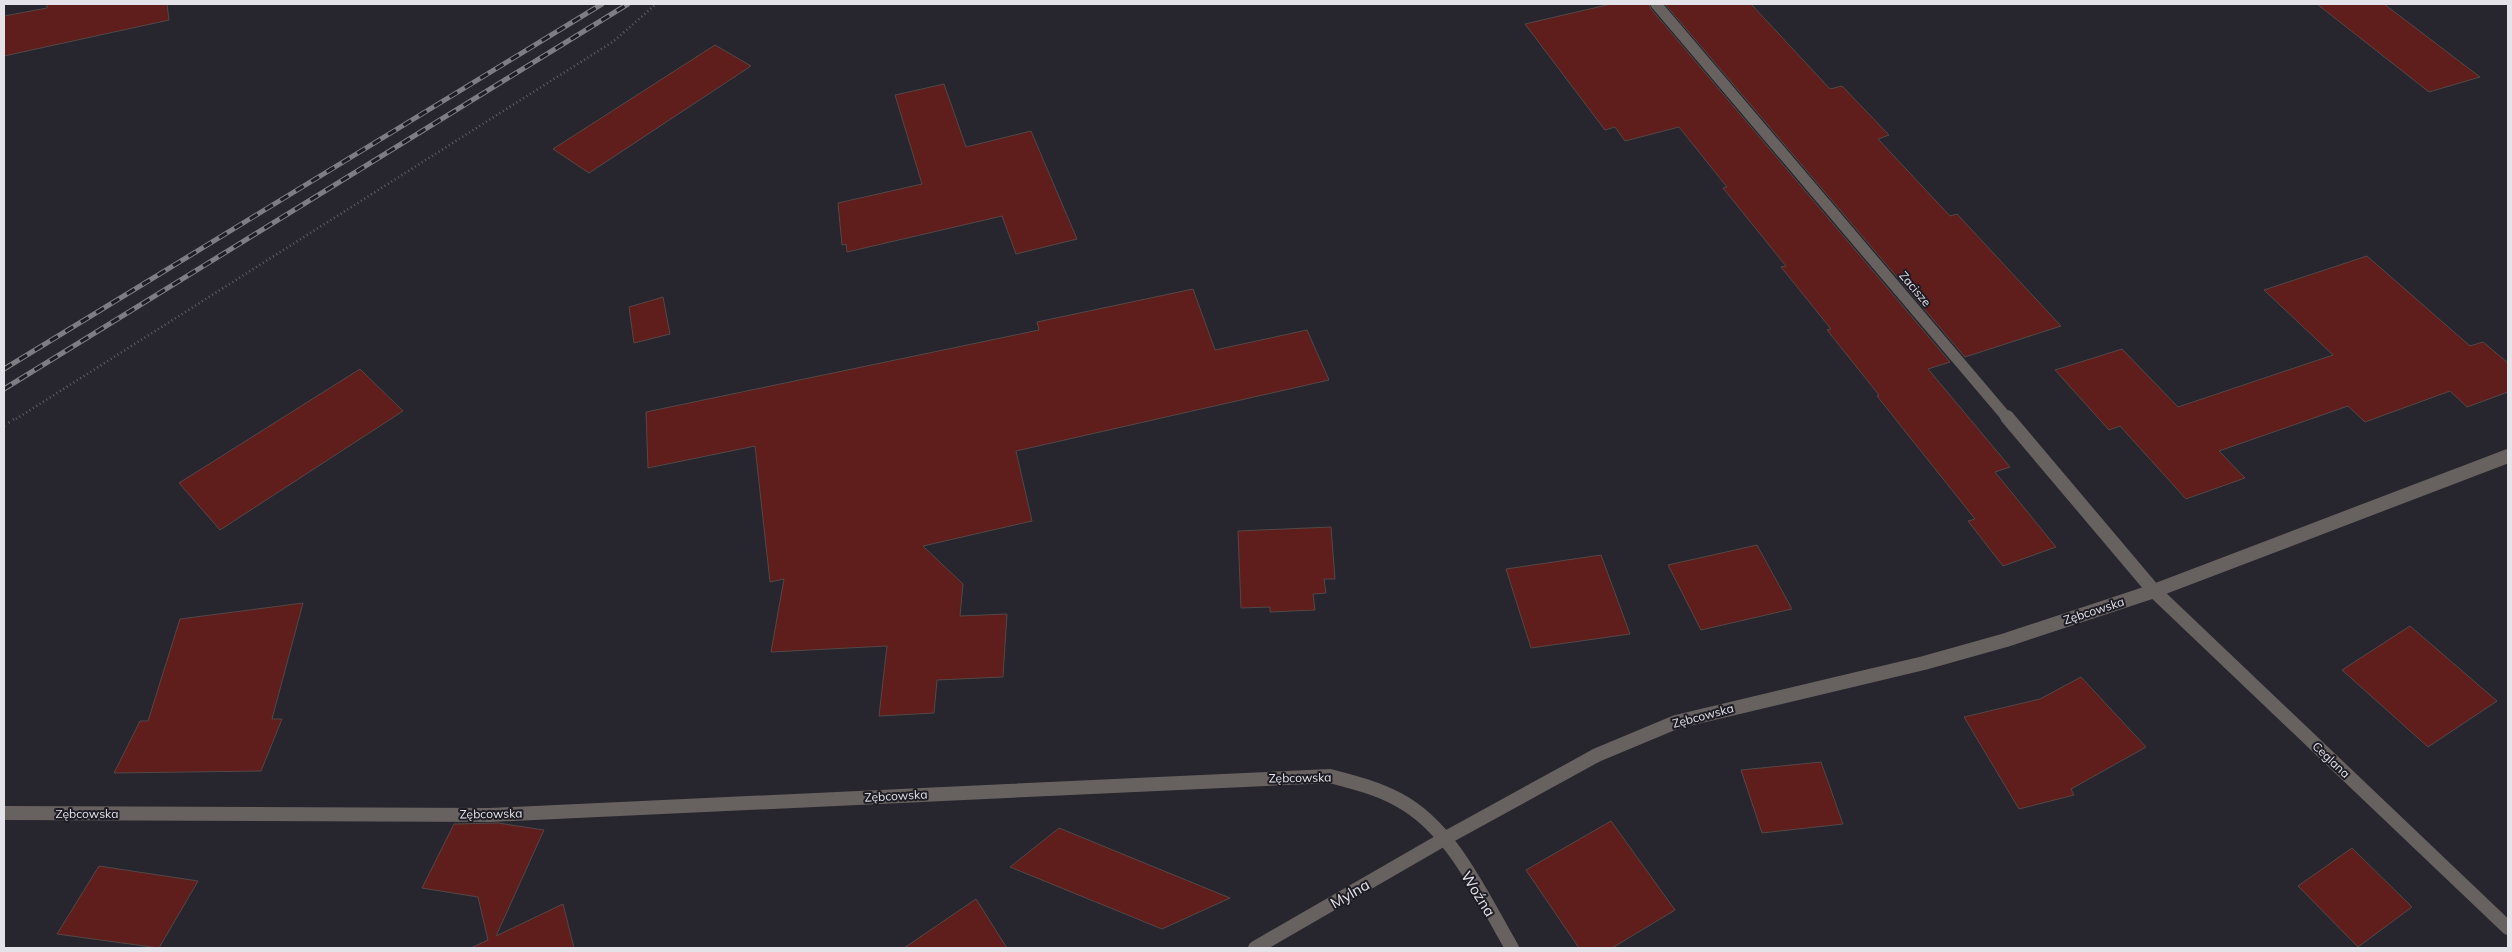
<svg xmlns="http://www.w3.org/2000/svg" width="2512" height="952" font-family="Mulish,sans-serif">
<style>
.building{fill:#5f1d1b;stroke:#534847}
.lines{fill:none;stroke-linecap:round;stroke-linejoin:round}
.path-far1{stroke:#615f67;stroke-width:2.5;stroke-dasharray:1 3;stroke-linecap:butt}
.path{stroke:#615f67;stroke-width:3;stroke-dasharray:1 4.5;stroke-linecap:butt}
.minor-far1{stroke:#676160;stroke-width:11}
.minor{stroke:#676160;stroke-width:14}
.rail-casing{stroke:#7e7d84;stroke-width:5}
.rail{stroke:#1d1c24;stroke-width:3;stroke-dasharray:9;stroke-linecap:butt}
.labels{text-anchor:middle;stroke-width:4;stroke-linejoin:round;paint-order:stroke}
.street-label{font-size:12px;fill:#e4e3e9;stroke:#1d1c24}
.near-street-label{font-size:15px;fill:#e4e3e9;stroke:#1d1c24}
</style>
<rect width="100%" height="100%" fill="#27252e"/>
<g class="building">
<polygon points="47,4 167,4 169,20 4,56 4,16 47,8"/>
<polygon points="1611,4 1649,4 1651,9 1950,362 1928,369 2010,467 1995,472 2056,547 2003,566 1968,521 1975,519 1877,396 1879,395 1827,330 1831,329 1781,267 1786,266 1723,188 1727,187 1679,127 1625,141 1615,127 1605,130 1525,24"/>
<polygon points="1665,4 1751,4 1830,89 1842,86 1889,135 1878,139 1950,216 1957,214 2061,326 1965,357"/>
<polygon points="2317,4 2384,4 2480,77 2429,92"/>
<polygon points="715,45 751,66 589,173 553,149"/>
<polygon points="944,84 966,147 1031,131 1077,239 1016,254 1002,216 847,252 846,244 842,245 838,203 922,184 895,95"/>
<polygon points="2367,256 2470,346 2483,342 2508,363 2508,392 2467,407 2450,391 2365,422 2348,406 2219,451 2245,478 2186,499 2120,426 2109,430 2055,370 2122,349 2178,407 2333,355 2264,290"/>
<polygon points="1193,289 1215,350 1307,330 1329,380 1016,451 1032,521 923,546 963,584 960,616 1007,614 1003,677 937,680 934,713 879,716 887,646 771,652 784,579 770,582 755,446 648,468 646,412 1039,330 1037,322"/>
<polygon points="663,297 670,334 634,343 629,307"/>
<polygon points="360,369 403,411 220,530 179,483"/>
<polygon points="1331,527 1335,579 1324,579 1326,593 1313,594 1315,610 1270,612 1270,607 1241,608 1238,531"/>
<polygon points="1757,545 1792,609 1701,630 1668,565"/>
<polygon points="1601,555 1630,634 1531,648 1506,569"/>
<polygon points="303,603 272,719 282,719 261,771 114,773 140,721 148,721 180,619"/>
<polygon points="2410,626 2497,701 2428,747 2342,670"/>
<polygon points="2081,677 2146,747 2071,789 2074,795 2019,809 1964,717 2040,699"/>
<polygon points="1821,762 1843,824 1762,833 1741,770"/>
<polygon points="1611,821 1675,910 1612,948 1579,948 1526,870"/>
<polygon points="498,823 544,830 496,936 563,904 574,948 471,948 488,940 478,897 422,888 454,824"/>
<polygon points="1059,828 1230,898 1162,929 1010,867"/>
<polygon points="2352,848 2412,907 2358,947 2298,886"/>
<polygon points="99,866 198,881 159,948 57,934"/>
<polygon points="976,899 1007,948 904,948"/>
</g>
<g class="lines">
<polyline class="path-far1" points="16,419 614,41 656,4"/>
<polyline class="path" points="4,426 17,417"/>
<polyline class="minor-far1" points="1656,4 2008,419"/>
<g class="minor">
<polyline points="2007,417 2154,591 2508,928"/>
<path d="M4,813L491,815L1330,776C1353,782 1377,788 1399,800C1453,829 1482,897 1512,948"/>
<polyline points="1255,948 1444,839 1597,755 1676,722 1924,663 2006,640 2154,591 2508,456"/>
</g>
<defs>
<g id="rail">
<polyline points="4,369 602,4"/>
<polyline points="4,389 628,4"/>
</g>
</defs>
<use href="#rail" class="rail-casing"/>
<use href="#rail" class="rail"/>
</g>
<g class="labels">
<g class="street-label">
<text transform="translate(1915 289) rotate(50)" y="4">Zacisze</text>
<text transform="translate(2094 611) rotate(-18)" y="4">Zębcowska</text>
<text transform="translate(1703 716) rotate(-15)" y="4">Zębcowska</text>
<text transform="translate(2331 760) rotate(43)" y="4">Ceglana</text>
<text transform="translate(1300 778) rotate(-1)" y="4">Zębcowska</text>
<text transform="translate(896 796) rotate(-3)" y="4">Zębcowska</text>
<text x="87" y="818">Zębcowska</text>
<text transform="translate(491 814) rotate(-1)" y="4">Zębcowska</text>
</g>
<g class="near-street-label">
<text transform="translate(1350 894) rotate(-30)" y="5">Mylna</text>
<text transform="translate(1478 894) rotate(58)" y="5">Woźna</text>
</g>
</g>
<rect width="2512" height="952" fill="none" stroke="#e4e3e9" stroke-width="10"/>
</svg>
